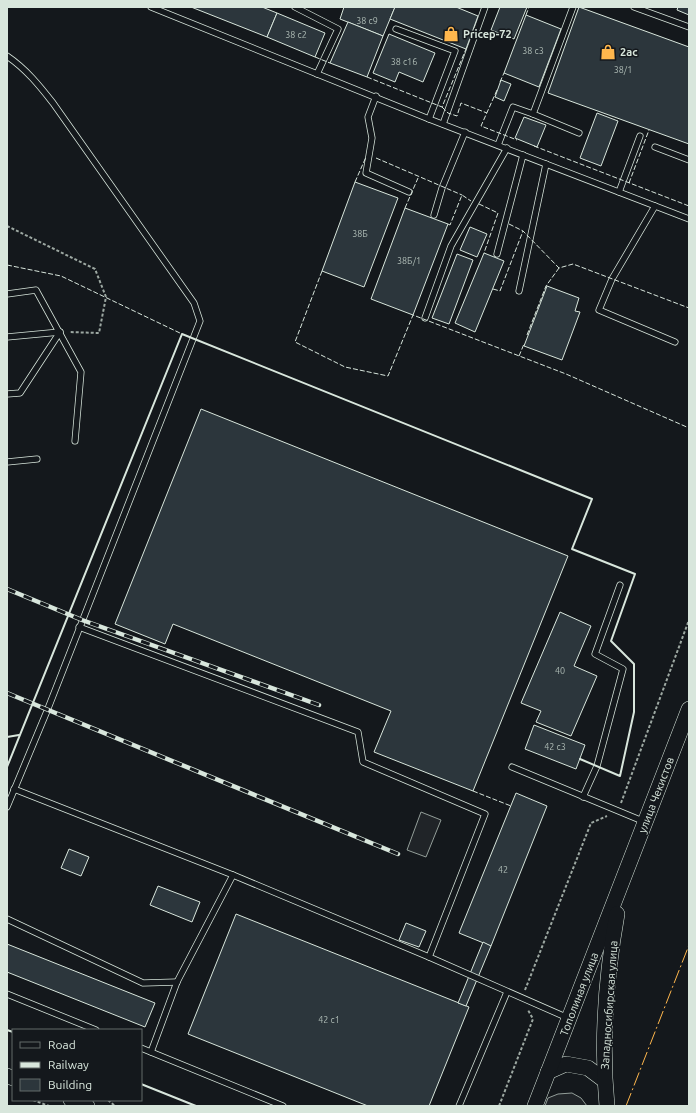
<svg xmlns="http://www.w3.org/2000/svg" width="696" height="1113" font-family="Ubuntu,sans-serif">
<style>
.green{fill:#202428;stroke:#939e99}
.building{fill:#2c363c;stroke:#d8e6dc}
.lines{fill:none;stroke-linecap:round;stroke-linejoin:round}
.service-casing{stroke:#d8e6dc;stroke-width:7}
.secondary-casing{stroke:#d8e6dc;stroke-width:16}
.path{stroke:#9da8a2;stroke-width:2;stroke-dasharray:3 2;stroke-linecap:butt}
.service{stroke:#14181c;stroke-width:5.5}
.secondary{stroke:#14181c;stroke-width:15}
.rail-casing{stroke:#d8e6dc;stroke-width:4.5}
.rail{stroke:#14181c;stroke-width:3;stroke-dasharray:9;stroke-linecap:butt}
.fence{stroke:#d8e6dc;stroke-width:1;stroke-dasharray:5 2;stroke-linecap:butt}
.wall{stroke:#d8e6dc;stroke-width:2}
.power{stroke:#ffb74d;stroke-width:1;stroke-dasharray:14 3 2 3;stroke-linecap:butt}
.labels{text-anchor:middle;stroke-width:3;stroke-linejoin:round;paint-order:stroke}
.number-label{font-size:9px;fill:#adbab4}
.poi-label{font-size:11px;font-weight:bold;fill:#d8e6dc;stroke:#14181c;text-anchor:start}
.street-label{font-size:11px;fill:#d8e6dc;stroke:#14181c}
</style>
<rect width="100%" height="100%" fill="#14181c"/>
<g class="green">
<polygon points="421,812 441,820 426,857 407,850"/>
<polygon points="572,1093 581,1098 587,1106 545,1106 548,1098 558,1094"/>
</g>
<g class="building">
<polygon points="191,7 262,7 277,13 267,37"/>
<polygon points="344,7 395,7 383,36 340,19"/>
<polygon points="395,7 456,7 478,16 466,49 390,19"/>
<polygon points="500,7 527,7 514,39 491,30"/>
<polygon points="579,7 689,47 689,144 548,93"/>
<polygon points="678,7 689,7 689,15 677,10"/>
<polygon points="277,13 325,33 315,57 267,37"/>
<polygon points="526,15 561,29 539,87 504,73"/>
<polygon points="348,22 383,36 367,77 330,63"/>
<polygon points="389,34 435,53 423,82 399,72 395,82 373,73"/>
<polygon points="501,80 511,84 504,101 495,97"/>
<polygon points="597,113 618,121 601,166 580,158"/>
<polygon points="524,117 546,125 537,147 515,138"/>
<polygon points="355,182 398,198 364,287 322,271"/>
<polygon points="405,208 448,224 413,315 371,299"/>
<polygon points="470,227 487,234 477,257 460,250"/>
<polygon points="484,253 504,261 475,332 455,323"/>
<polygon points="457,254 473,260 449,324 432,318"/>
<polygon points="547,286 579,298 575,311 580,312 562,360 524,346"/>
<polygon points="201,409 568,556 473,791 374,752 391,711 173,624 165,644 115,624"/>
<polygon points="560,612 591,626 574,666 597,676 571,736 536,722 541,711 521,703"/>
<polygon points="534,725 585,745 576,769 525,749"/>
<polygon points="516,793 547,806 491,946 459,933"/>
<polygon points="69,849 89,857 81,876 61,868"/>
<polygon points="158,886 200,902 192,922 150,905"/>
<polygon points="236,914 469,1007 429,1106 368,1106 188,1034"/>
<polygon points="406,923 426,931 419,947 399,940"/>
<polygon points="483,942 491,946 466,1006 458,1003"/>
<polygon points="7,944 155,1003 145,1027 7,972"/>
</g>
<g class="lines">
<defs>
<g id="service">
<polyline points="151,7 429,119 689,219"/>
<polyline points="295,7 338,29 317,74"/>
<polyline points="573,7 533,114 579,133"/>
<polyline points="634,7 689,27"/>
<polyline points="396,29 455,51 429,119"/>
<path d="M7,56C26,69 39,85 53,103L194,303L200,321L47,711L7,807"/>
<polyline points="376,96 368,117 372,138 366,173 409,192"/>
<polyline points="443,124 485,7"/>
<polyline points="498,145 513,107 533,114"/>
<polyline points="655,147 689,160"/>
<polyline points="619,192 640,136"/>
<polyline points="655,206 612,279 599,310 675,342"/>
<polyline points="434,215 442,188 465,132"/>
<polyline points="497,254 523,155"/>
<polyline points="519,291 546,164"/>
<polyline points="7,294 36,290 81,372 75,441"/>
<polyline points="425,318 451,246 507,148"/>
<polyline points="7,337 60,332"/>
<polyline points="7,394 20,393 60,332"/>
<polyline points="7,462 37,459"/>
<polyline points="79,627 358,732 363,762 485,814 429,957 568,1018"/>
<polyline points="512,767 645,822"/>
<polyline points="14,789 233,875 177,982 151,1052"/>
<polyline points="583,797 597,766 623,669 595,654 620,585"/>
<polyline points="233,875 429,957"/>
<polyline points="7,919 143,983 177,982"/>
<polyline points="7,994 96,1030"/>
<polyline points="141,1048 283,1106"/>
<polyline points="459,1106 507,992"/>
</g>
<g id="secondary">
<polyline points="548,1072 566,1064 588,1068 604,1080"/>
<polyline points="7,1076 13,1078"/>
<polyline points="71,1100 87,1106"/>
<polyline points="535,1106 689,709"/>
<path d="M607,1106C601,1043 606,976 617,914"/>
</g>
</defs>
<use href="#service" class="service-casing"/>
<use href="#secondary" class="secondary-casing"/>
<g class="path">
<polyline points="7,226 95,269 106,297 99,333 69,332"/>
<polyline points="621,803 689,620"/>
<polyline points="525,990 591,823 607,816"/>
<polyline points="33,1100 49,1106"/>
<polyline points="108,1100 115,1106"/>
<polyline points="499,1106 533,1019 528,1010"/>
</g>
<use href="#service" class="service"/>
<use href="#secondary" class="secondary"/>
<defs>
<g id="rail">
<polyline points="7,589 82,620 319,705"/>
<polyline points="7,693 398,854"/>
</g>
</defs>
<use href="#rail" class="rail-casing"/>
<use href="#rail" class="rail"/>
<g class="fence">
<polyline points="526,15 529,7"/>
<polyline points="315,57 330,63"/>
<polyline points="367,77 442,107 466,49"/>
<polyline points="500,82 504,73"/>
<polyline points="497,90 481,126 517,140"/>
<polyline points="442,107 448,113 457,116 461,103 487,113"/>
<polyline points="534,146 689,206"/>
<polyline points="376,158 462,195"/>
<polyline points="355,182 366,157"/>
<polyline points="629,183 649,130"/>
<polyline points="479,204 498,213 484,253"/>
<polyline points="405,208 418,178"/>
<polyline points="448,224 450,225 462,195 471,201"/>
<polyline points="509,224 523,231 559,268 573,264 689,308"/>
<polyline points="7,265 61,276 182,334"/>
<polyline points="322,271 295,342 345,367 388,376 413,315 566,374 689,428"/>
<polyline points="493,289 500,291 523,231"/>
<polyline points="527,335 546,286 559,268"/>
<polyline points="519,356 524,344"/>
<polyline points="473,791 511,806"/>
</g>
<g class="wall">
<polyline points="7,737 19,735"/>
<polyline points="7,767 182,334 592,499 572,549 635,574 611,641 634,664 634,712 620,776 580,759"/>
<polyline points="7,1030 13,1032"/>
<polyline points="141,1084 196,1106"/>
</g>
<polyline class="power" points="626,1106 689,945"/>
</g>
<defs>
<symbol id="shop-bare" viewBox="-9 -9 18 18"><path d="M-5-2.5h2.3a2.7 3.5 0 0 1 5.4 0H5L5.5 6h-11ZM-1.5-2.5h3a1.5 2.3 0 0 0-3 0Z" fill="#ffb74d" stroke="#14181c" stroke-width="2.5" paint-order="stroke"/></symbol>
</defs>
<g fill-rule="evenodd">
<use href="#shop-bare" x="440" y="23" width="22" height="22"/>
<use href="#shop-bare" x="597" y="41" width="22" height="22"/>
</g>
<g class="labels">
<g class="number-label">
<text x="367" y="24">38 с9</text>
<text x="296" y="38">38 с2</text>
<text x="533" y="54">38 с3</text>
<text x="404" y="65">38 c16</text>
<text x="623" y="73">38/1</text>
<text x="360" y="237">38Б</text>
<text x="409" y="264">38Б/1</text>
<text x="560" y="674">40</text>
<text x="555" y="750">42 с3</text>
<text x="503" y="873">42</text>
<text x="329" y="1023">42 c1</text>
</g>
<g class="poi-label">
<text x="463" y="38">Pricep-72</text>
<text x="620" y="56">2ас</text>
</g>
<g class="street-label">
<text transform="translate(656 795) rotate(-69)" y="4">улица Чекистов</text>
<text transform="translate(579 994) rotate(-69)" y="4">Тополиная улица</text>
<text transform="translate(609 1005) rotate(-86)" y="4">Западносибирская улица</text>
</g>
</g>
<rect width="696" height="1113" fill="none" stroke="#d8e6dc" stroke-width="16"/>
<rect x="12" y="1029" width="130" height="72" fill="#14181c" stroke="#626a69"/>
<rect x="20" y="1042" width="20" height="6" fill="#14181c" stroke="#626a69"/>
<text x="48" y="1049" font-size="12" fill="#d8e6dc">Road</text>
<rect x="20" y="1062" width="20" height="6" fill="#d8e6dc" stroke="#626a69"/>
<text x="48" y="1069" font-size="12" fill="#d8e6dc">Railway</text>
<rect x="20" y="1079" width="20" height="12" fill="#2c363c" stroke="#626a69"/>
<text x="48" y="1089" font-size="12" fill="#d8e6dc">Building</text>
</svg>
